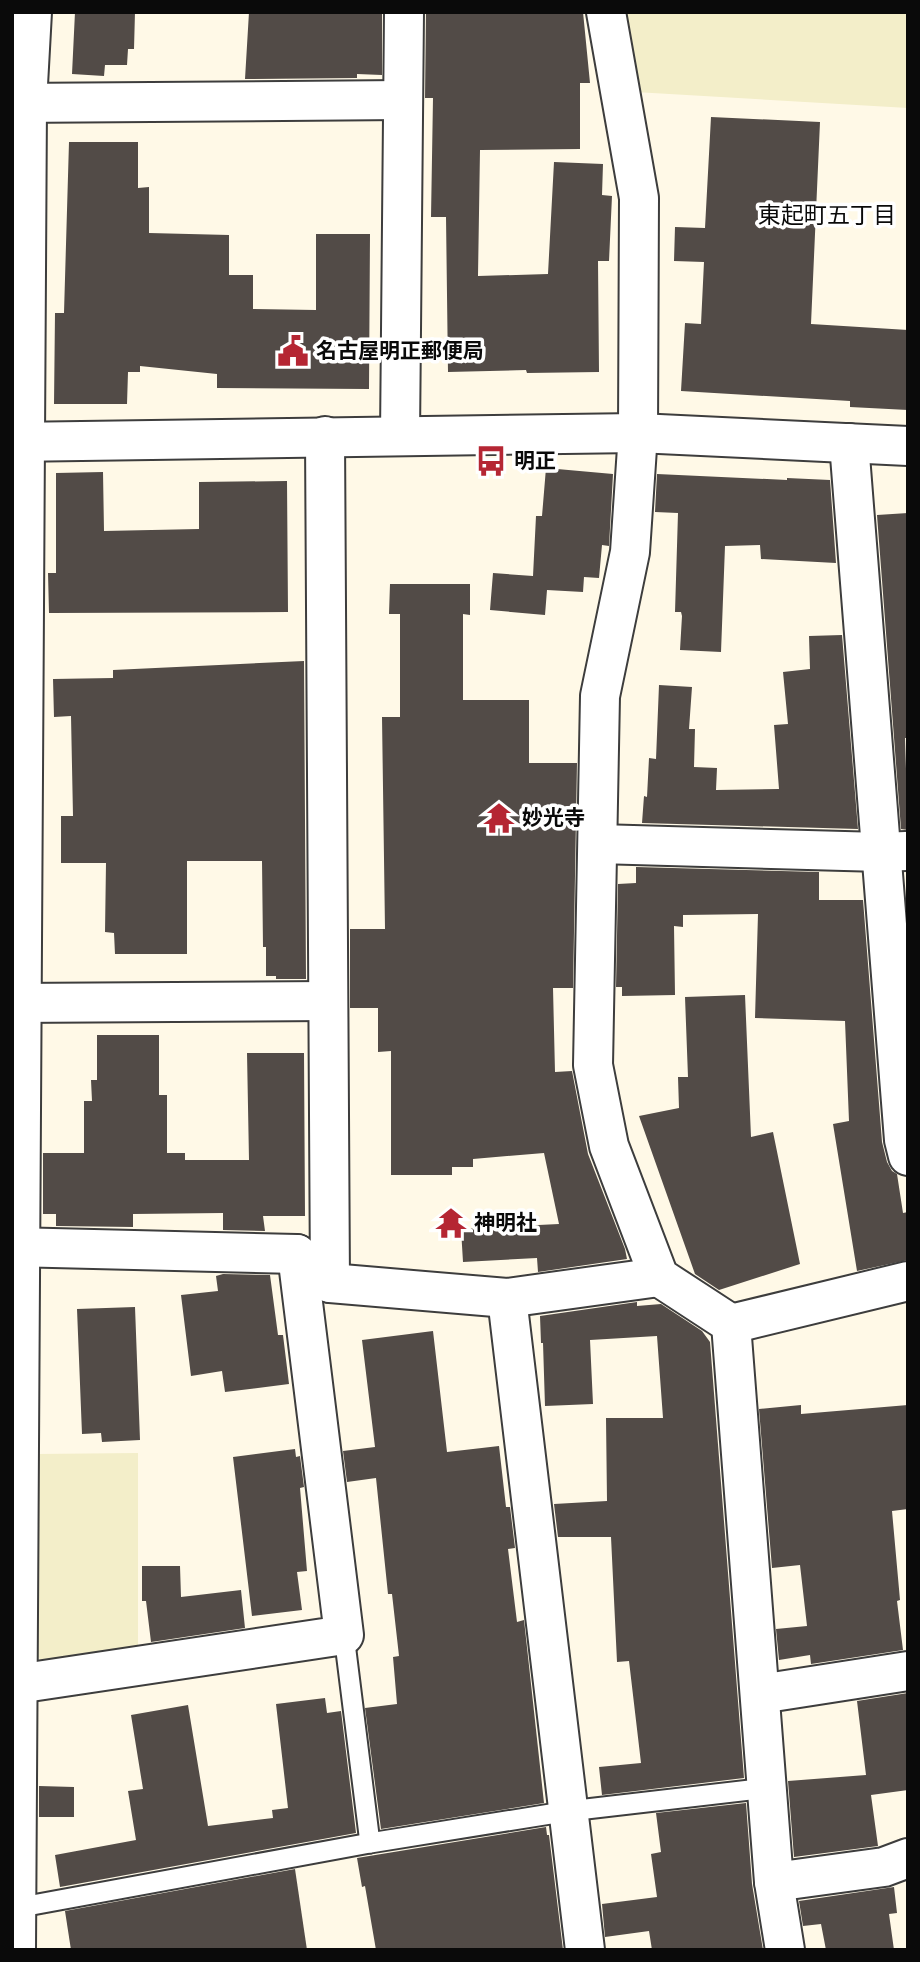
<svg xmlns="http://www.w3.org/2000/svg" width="920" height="1962" font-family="'Roboto Serif','Noto Sans JP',serif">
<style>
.farmland{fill:#f3eec9}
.building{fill:#524b47}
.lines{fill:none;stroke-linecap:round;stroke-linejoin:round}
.service-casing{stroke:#3d3d3d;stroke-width:23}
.minor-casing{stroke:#3d3d3d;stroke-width:42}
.tertiary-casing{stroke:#3d3d3d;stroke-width:42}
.service{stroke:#fff;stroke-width:19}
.minor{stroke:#fff;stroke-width:38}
.tertiary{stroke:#fff;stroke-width:38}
.labels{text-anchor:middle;stroke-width:7;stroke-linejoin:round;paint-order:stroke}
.poi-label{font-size:21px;font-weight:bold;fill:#0a0a0a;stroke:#fff;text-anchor:start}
.neighbourhood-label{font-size:23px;fill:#0a0a0a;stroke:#fff}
</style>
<rect width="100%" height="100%" fill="#fff9e7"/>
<g class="farmland">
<polygon points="620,12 908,12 908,108 635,92"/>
<polygon points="138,1453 138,1653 46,1665 31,1650 36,1454"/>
</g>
<g class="building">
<polygon points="75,12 135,12 134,49 128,49 127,65 105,65 104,76 72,74"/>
<polygon points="249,12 382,12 382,75 357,74 357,78 245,79"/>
<polygon points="426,12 583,12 590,83 580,83 580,149 480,150 478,276 548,274 554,162 603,164 602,195 612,196 609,261 598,261 599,372 527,373 526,370 448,372 446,217 431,217 433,98 425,98"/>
<polygon points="711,117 820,122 811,324 908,330 908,410 850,407 850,401 681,391 685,323 701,324 704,262 674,261 675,227 705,228"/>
<polygon points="69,142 138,142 138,188 149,187 149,233 229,235 229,275 253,275 253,309 316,310 316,234 370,234 369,389 217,388 217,374 140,366 140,372 128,372 127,404 54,404 55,313 64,313"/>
<polygon points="546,468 613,474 609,546 602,545 599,578 584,577 583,592 547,590 545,615 490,610 493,573 533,576 536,516 542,516"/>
<polygon points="103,472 104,531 199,529 199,482 287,481 288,612 49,613 48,573 56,573 56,473"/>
<polygon points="657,474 787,480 787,478 830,480 836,563 761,559 760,545 725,546 721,652 680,650 682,616 681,612 675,612 678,513 655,512"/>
<polygon points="908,513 908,738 905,738 908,830 901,829 877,515"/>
<polygon points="390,584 470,584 470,615 463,614 463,700 529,700 529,763 577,763 573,988 553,988 555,1072 572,1071 588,1154 625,1249 627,1259 538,1272 537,1258 463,1262 461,1229 559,1224 544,1153 473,1159 473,1167 452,1167 452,1175 391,1175 391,1051 378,1052 378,1008 350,1008 350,929 385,929 382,717 400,717 400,614 389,614"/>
<polygon points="842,635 858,829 642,823 644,796 647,797 649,758 656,759 659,685 692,687 689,729 695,729 694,767 717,768 716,790 779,789 774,725 788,724 783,672 810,669 809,636"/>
<polygon points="304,661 306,979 276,979 276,976 266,976 266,947 263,947 262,861 187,861 187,954 115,954 114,933 105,932 106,863 61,863 61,816 73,816 71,716 54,717 53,679 113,678 113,670"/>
<polygon points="636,867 819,872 819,900 863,900 882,1142 887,1162 892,1171 897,1174 903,1213 908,1212 908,1260 857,1271 833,1124 849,1121 845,1021 755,1018 758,914 683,915 683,927 674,926 675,995 622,996 622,987 616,987 618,884 636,883"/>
<polygon points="745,995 751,1137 773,1132 800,1264 719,1290 695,1274 639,1116 679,1108 678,1077 688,1077 685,997"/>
<polygon points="97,1035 159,1035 159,1095 167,1095 167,1153 185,1153 185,1160 249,1160 247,1053 304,1053 305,1216 263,1216 265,1231 223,1230 223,1213 133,1214 133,1227 56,1226 56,1214 43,1214 43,1153 84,1153 84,1101 92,1101 91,1080 97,1080"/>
<polygon points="223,1274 270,1275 278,1335 283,1335 289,1384 225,1392 222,1371 191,1376 181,1295 218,1291 216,1276"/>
<polygon points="637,1302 637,1306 661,1304 702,1331 710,1342 744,1778 602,1795 599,1767 641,1763 629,1661 617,1662 611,1537 558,1537 554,1504 607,1501 606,1418 663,1418 657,1336 590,1340 593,1404 545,1406 543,1343 541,1343 540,1316"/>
<polygon points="135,1307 140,1440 102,1442 101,1433 82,1434 77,1309"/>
<polygon points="433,1331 447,1452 499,1446 506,1507 510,1507 515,1548 508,1549 517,1622 524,1620 544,1803 381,1829 365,1708 397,1704 393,1657 399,1656 392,1594 388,1594 376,1478 347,1482 343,1451 375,1447 362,1340"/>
<polygon points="801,1405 801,1414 908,1405 908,1509 892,1511 900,1600 897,1601 903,1650 811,1664 810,1655 779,1660 776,1629 807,1626 800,1565 772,1568 759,1409"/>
<polygon points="295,1449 296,1457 300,1456 304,1487 300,1488 307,1571 297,1572 302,1610 252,1616 233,1457"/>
<polygon points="142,1566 180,1566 181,1597 241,1590 245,1628 151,1642 146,1601 142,1601"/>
<polygon points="908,1693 908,1790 871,1795 878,1846 794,1857 788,1781 866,1775 857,1701"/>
<polygon points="325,1698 327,1713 341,1711 356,1833 60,1887 55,1855 136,1840 128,1791 143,1789 131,1715 188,1705 208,1826 273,1818 272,1810 288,1808 276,1704"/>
<polygon points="39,1786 74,1787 74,1817 39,1817"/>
<polygon points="746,1803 752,1884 763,1950 652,1950 649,1931 605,1937 602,1904 657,1897 651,1854 661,1852 656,1813"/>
<polygon points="546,1827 547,1835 549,1835 563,1950 376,1950 365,1886 362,1887 357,1858"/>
<polygon points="295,1869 307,1950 71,1950 65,1911"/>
<polygon points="894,1887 897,1913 889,1914 894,1950 826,1950 821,1924 803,1926 799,1901"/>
</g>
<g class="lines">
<defs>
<g id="service">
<polyline points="344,1635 370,1843"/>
<polyline points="16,1908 370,1843 569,1811 767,1788"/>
</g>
<g id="minor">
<polyline points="606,12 639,198 638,433 630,552 600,696 593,1065 609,1146 659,1277 731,1324 774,1882 785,1950"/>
<polyline points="12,103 403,100"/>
<polyline points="325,436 330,1283"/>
<polyline points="400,436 404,12"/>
<polyline points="849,443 904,1140 908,1156"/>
<polyline points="598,844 881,852 906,851"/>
<polyline points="12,1003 328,1001"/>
<polyline points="12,1247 297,1254 330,1283 507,1298 659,1277"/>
<polyline points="507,1298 585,1950"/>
<polyline points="731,1324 908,1281"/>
<polyline points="17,1684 344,1635 297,1254"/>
<polyline points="760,1694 908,1671"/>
<polyline points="774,1882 884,1867 908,1858"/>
<polyline points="16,1950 27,103 32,12"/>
</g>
<polyline id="tertiary" points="12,442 638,433 908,446"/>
</defs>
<use href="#service" class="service-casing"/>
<use href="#minor" class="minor-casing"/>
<use href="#tertiary" class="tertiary-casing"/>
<use href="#service" class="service"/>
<use href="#minor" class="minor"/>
<use href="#tertiary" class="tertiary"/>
</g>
<defs>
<symbol id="civic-bare" viewBox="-9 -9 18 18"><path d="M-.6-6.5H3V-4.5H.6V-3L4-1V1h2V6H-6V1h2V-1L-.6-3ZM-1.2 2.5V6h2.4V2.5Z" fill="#b52633" stroke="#fff" stroke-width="2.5" paint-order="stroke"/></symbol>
<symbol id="bus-bare" viewBox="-9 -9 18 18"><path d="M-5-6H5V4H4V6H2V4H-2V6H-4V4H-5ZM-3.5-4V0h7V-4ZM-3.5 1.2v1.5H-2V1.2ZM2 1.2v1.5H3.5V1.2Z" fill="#b52633" stroke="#fff" stroke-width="2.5" paint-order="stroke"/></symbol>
<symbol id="temple-bare" viewBox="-9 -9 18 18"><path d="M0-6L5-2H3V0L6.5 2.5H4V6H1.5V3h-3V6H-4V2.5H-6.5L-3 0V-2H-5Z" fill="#b52633" stroke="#fff" stroke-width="2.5" paint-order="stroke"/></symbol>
</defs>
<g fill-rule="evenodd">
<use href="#civic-bare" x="271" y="329" width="44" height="44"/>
<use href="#bus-bare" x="469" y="439" width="44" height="44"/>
<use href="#temple-bare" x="477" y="796" width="44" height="44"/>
<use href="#temple-bare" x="429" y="1201" width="44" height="44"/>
</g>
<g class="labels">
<g class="poi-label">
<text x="316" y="358">名古屋明正郵便局</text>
<text x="514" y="468">明正</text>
<text x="522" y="825">妙光寺</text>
<text x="474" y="1230">神明社</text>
</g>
<g class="neighbourhood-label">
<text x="827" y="223">東起町五丁目</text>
</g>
</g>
<rect width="920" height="1962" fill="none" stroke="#0a0a0a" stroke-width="28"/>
</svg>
